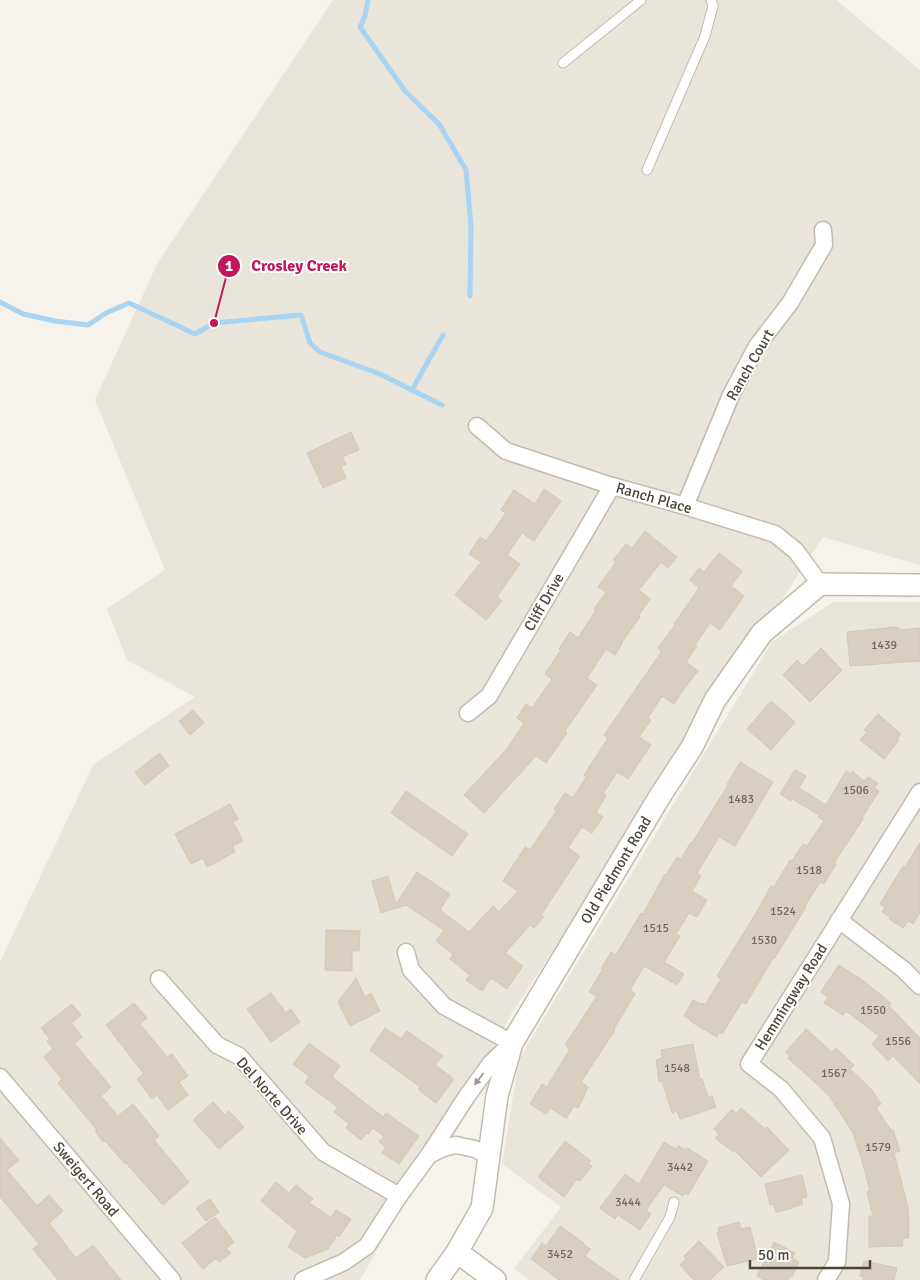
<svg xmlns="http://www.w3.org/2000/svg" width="920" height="1280" font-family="Signika,sans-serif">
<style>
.residential{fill:#eae5da}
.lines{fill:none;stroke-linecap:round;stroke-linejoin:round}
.stream{stroke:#a9d4f2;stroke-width:5}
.building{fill:#d8cfc1;stroke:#d3c7b4}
.service-casing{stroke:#c2bbae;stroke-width:11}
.minor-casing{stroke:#c2bbae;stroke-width:19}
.tertiary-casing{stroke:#c2bbae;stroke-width:24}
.service{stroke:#fff;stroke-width:9}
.minor{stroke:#fff;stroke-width:16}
.tertiary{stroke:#fff;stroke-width:21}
.oneway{fill:#9c9892}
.labels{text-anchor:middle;stroke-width:4;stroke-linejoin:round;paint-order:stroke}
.number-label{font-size:12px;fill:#6e675b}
.street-label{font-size:15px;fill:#4b4439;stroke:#fff}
.leader{fill:none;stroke:#c2185b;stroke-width:2}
.callout-dot{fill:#c2185b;stroke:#fff;stroke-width:2}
.mark-label{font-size:15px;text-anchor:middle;font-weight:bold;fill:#fff}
.callout-label{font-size:16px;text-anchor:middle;font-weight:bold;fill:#c2185b;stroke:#fff;stroke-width:4;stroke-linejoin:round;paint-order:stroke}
</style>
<rect width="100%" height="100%" fill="#f6f3ec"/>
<g class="residential">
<polygon points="333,0 836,0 920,70 920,565 823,537 512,1013 360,1280 0,1280 0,962 93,765 195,697 127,660 107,609 165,570 95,400 158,262"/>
<polygon points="833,602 920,602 920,1280 529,1280 514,1269 561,1207 502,1164 519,1059 772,642"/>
</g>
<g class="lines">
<g class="stream">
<polyline points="368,0 365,16 360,27 405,91 439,124 466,170 471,226 470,296"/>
<polyline points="0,302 23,314 55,321 88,325 106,313 129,303 195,334 214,323 301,315 310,343 320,352 380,374 442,405"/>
<polyline points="412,390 443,335"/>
</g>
</g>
<g class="building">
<polygon points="351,432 359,450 342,457 346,464 341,466 346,478 323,488 307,453"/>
<polygon points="544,489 561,501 534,541 522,533 507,555 520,564 497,597 502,601 486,620 455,595 481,562 469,554 480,537 486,541 506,513 501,510 514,490 535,504"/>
<polygon points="645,531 677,557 668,568 661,562 639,590 650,599 638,616 640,617 622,642 623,642 615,655 606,649 587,678 597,685 565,731 567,733 546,763 536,756 484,813 464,795 506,750 524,723 517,718 526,704 532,708 552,679 545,674 561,650 559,649 570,632 578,638 596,610 594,609 606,592 598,587 616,562 613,560 626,544 632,548"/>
<polygon points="719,553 742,571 731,586 744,596 720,630 710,623 695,645 697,646 686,662 698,671 684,689 674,704 662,696 648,718 651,720 639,737 651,745 628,779 617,772 603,794 606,796 596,812 603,817 592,833 582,827 568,848 580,856 541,915 544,917 534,928 530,925 505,953 523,966 507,989 491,978 482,991 466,980 470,975 450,959 453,954 436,941 444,930 406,905 381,913 372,881 388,876 396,904 417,872 450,894 440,910 469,932 493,906 499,912 518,891 503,881 525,847 530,850 557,810 554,809 565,793 573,798 586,777 584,775 608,738 604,735 662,651 658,648 675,625 674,624 699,588 690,580 699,568 704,572"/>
<polygon points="896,627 896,628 899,628 899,630 920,628 920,661 850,666 847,632"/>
<polygon points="821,648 842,670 810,702 783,675 797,660 803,666"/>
<polygon points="771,701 795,722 771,750 747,729"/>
<polygon points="193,710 204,723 190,735 179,721"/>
<polygon points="878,714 901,734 897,739 899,740 884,759 860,740 867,732 864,730"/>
<polygon points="160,753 169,766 145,785 135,772"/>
<polygon points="740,762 773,782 735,846 719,837 697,873 701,876 692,891 707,900 697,917 689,913 676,934 680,936 664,962 684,974 677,985 644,966 630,990 635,994 614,1029 615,1030 581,1082 588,1087 584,1095 585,1095 578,1108 574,1106 566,1118 550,1108 546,1114 530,1104 542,1084 547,1087 570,1049 565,1045 597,996 589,992 603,969 601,969 611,952 616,955 641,913 643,914 665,874 666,875 677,857 681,859 691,842 692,843 728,785 727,784"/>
<polygon points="795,770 806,776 799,788 826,805 846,771 851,774 852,771 864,781 868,777 878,783 874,788 879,791 862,818 863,819 834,863 836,864 824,884 820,882 805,906 806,907 774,959 773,958 746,1004 742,1002 722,1034 719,1032 717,1037 690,1021 691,1020 684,1016 693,1000 700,1004 702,1003 705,1005 721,979 717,976 756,913 771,886 774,887 790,860 792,861 803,844 807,846 824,821 818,817 819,815 792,799 791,801 780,794"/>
<polygon points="406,791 468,834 452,856 391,813"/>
<polygon points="230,804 238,819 233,822 243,841 232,846 235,852 207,867 203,858 191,864 175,834"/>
<polygon points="920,843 920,912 913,924 908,921 903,928 889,919 890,917 882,912 885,907 880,904 903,866 905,867"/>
<polygon points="326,930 360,931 359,951 352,951 352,971 325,970"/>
<polygon points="839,965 865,982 891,1003 889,1006 920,1038 920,1084 893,1056 888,1061 872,1044 879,1036 846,1011 843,1015 824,1003 828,997 821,992 838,966"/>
<polygon points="356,978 365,997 371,993 380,1011 350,1026 338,1002"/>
<polygon points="271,993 286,1013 291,1009 300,1022 271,1042 247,1009"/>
<polygon points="134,1003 147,1018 140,1024 167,1057 172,1054 188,1076 179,1082 188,1095 168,1110 157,1095 152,1099 137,1079 144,1074 106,1025"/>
<polygon points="72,1004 81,1015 71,1023 82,1037 74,1043 111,1087 101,1096 118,1116 133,1104 159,1136 154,1140 189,1182 163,1205 126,1163 125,1164 105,1141 103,1142 95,1131 97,1130 58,1083 62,1079 44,1057 53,1049 47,1041 50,1039 41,1028"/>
<polygon points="385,1028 401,1039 407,1031 443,1056 435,1065 454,1079 436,1103 418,1089 420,1087 370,1050"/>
<polygon points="806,1029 832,1052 836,1048 854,1065 850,1069 872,1090 881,1104 876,1108 891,1130 893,1130 900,1151 894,1153 908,1208 909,1238 902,1238 903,1246 869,1247 869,1216 873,1216 867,1192 870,1191 863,1164 853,1133 830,1097 821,1088 788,1058 790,1056 786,1052"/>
<polygon points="309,1043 340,1066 332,1077 383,1117 386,1113 419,1136 399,1164 382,1153 386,1147 379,1142 384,1136 373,1128 368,1134 366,1133 361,1140 346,1128 349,1124 334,1112 338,1107 305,1083 309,1076 293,1064"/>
<polygon points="693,1044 700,1080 702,1079 708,1097 712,1096 716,1107 680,1119 677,1111 672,1113 662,1081 659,1082 656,1060 662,1058 661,1050"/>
<polygon points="213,1102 225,1115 229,1111 244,1127 219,1149 193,1120"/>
<polygon points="741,1108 765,1129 767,1127 788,1149 788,1150 789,1150 761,1177 734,1150 733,1152 715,1138 719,1134 714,1129 732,1109 736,1113"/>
<polygon points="0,1138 19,1160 7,1170 37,1206 49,1195 63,1211 49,1223 76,1258 93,1245 121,1280 58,1280 33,1249 39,1244 0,1197"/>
<polygon points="565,1141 591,1161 588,1164 592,1166 580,1181 577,1179 564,1197 538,1177"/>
<polygon points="664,1142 676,1149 678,1146 686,1150 687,1148 708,1161 688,1195 685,1193 683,1196 664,1185 646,1210 651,1214 640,1230 618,1215 615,1219 600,1208 625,1174 639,1184"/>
<polygon points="802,1175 807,1197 801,1198 803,1204 793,1207 793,1208 776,1212 774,1204 770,1205 765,1184"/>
<polygon points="276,1182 289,1193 296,1185 313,1199 309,1203 331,1217 336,1210 351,1219 339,1237 337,1235 328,1249 305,1258 288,1247 297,1231 261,1201"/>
<polygon points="210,1199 219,1212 206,1221 196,1208"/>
<polygon points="215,1217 234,1242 226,1248 231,1253 219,1262 216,1258 203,1269 182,1243"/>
<polygon points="739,1222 741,1229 750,1227 758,1259 727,1266 717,1233 719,1232 718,1228"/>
<polygon points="560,1226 584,1243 583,1244 590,1249 585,1256 619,1280 559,1280 531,1259 542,1243 546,1246"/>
<polygon points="699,1241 724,1267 710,1280 694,1280 680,1265 686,1259 684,1256"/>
<polygon points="774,1242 795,1253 792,1258 799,1262 792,1277 790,1276 788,1280 764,1280 757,1276"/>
<polygon points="864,1261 897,1268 894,1280 863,1280 864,1277 860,1276"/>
</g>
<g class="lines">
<defs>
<g id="service">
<polyline points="563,63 641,0"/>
<polyline points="647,170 705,36 713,6 711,0"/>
<polyline points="634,1280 670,1217 674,1202"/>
</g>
<g id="minor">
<polyline points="477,426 506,451 612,486 685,506 775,534 796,551 820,584"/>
<polyline points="685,506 731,395 757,346 790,303 824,245 823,230"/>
<polyline points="468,713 489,696 612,486"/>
<polyline points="839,920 904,970 920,986"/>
<polyline points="406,952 411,970 444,1006 512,1043 491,1063 467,1096 429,1155"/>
<polyline points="159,979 217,1045 239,1056 323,1152 399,1196"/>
<polyline points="0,1077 172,1280"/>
<polyline points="303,1280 344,1262 367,1246 399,1196 429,1155 443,1148 456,1145 475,1149 488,1156"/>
<polyline points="826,1280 837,1262 841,1204 822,1138 781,1089 749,1064 920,792"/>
</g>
<g id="tertiary">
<polyline points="457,1252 495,1280"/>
<polyline points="437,1280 457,1252 482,1208 497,1096 512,1043 660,796 692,747 715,700 762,633 820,584 920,585"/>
</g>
</defs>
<use href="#service" class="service-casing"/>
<use href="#minor" class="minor-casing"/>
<use href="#tertiary" class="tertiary-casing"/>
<use href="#service" class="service"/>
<use href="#minor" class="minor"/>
<use href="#tertiary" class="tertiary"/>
</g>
<defs><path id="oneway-solid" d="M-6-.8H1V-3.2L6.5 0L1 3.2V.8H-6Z" transform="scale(1.25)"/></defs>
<use class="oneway" href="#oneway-solid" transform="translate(479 1079) rotate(127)"/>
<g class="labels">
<g class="number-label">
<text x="884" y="649">1439</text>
<text x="856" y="794">1506</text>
<text x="741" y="803">1483</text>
<text x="809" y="874">1518</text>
<text x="783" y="915">1524</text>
<text x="656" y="932">1515</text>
<text x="764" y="944">1530</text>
<text x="873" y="1014">1550</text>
<text x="898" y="1045">1556</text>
<text x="677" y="1072">1548</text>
<text x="834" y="1077">1567</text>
<text x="878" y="1151">1579</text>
<text x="680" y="1171">3442</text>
<text x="628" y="1206">3444</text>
<text x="560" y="1258">3452</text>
</g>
<g class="street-label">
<text transform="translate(750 365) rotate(-60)" y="5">Ranch Court</text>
<text transform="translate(654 498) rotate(16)" y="5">Ranch Place</text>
<text transform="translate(544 602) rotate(-60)" y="5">Cliff Drive</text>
<text transform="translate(616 870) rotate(-59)" y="5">Old Piedmont Road</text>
<text transform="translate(791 997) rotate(-58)" y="5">Hemmingway Road</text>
<text transform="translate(272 1096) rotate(48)" y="5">Del Norte Drive</text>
<text transform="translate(86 1179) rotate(50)" y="5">Sweigert Road</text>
</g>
</g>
<path class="leader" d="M214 323L229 266"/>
<g class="callout-dot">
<circle cx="214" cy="323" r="5"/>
<circle cx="229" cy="266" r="12"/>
</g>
<g class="mark-label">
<text x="229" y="271">1</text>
</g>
<g class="callout-label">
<text x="299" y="271">Crosley Creek</text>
</g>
<path d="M750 1260v8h120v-8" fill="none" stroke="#4b4439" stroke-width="2.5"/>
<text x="758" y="1260" font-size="15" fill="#4b4439" stroke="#ffffff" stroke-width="4" paint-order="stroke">50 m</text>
</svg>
